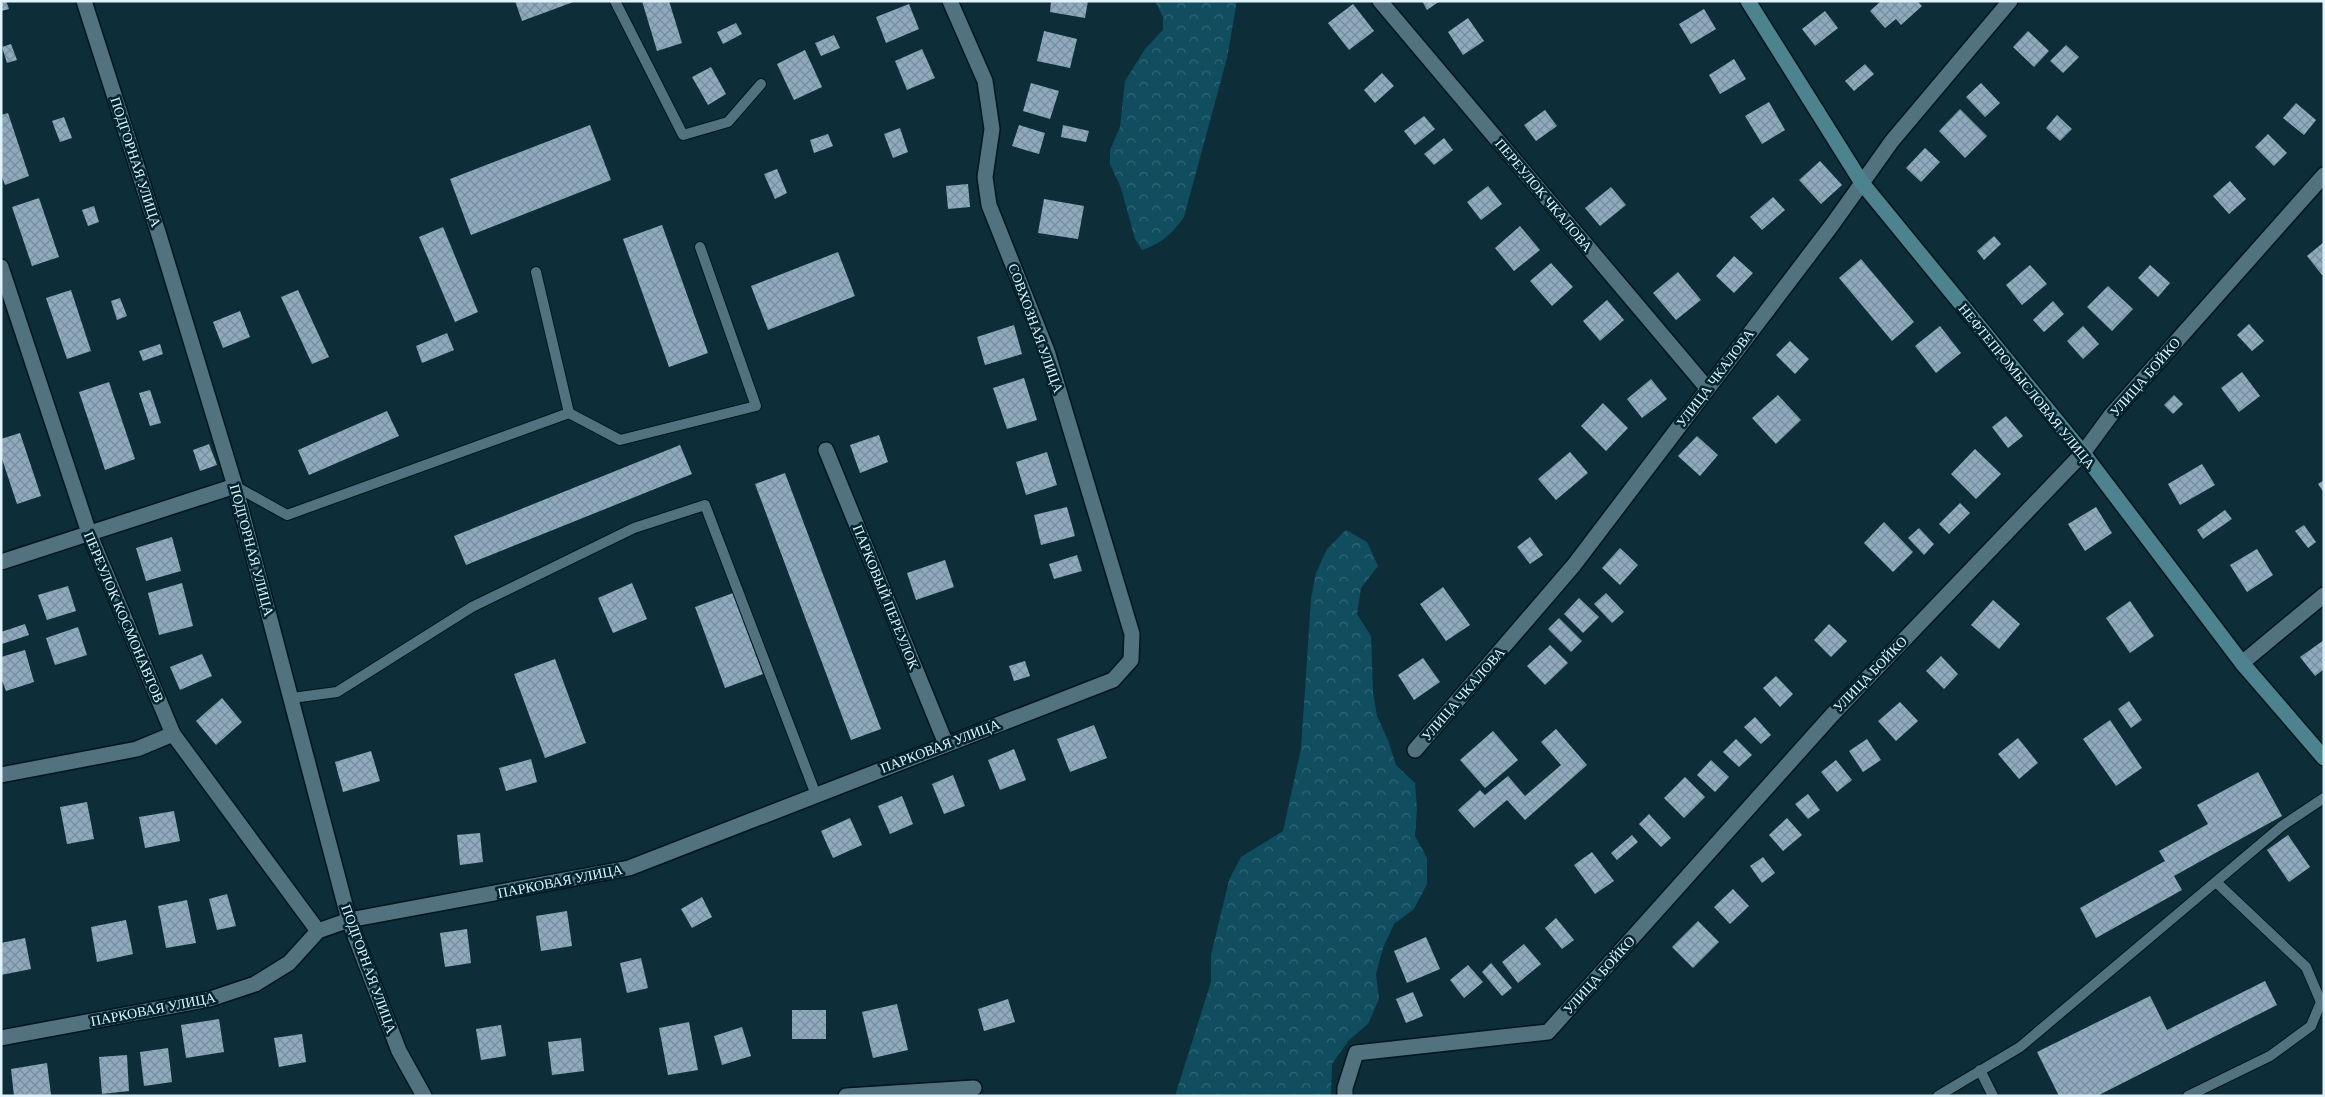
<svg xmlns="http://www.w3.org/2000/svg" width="2325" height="1097" font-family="Georgia,serif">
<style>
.forest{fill:url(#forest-crowns)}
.building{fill:url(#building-cross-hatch)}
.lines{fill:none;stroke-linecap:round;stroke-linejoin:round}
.service-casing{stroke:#00151d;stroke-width:12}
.minor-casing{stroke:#00151d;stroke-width:18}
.secondary-casing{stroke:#00151d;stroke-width:18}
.service{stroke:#51727e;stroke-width:10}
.minor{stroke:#51727e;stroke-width:15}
.secondary{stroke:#4d838e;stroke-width:15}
.labels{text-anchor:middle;stroke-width:5;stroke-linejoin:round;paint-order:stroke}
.street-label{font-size:14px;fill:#e2f4fb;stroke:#02242f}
</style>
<defs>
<pattern id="forest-crowns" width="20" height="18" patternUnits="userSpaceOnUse" patternTransform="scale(1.25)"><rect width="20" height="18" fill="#0f4d5f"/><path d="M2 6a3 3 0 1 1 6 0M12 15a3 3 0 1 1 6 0" fill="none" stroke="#326777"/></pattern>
<pattern id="building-cross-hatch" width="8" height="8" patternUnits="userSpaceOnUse" patternTransform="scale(1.25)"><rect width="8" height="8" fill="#8faabf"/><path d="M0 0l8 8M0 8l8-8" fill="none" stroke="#788d9c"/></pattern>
</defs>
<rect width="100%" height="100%" fill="#0d2e39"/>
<g class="forest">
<path d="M1155,1H1237L1227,58L1184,217C1173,233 1161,244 1142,250L1135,239L1121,188L1110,164V150L1120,127L1125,81L1145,49L1163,30V17Z"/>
<polygon points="1346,530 1367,542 1378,566 1361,588 1357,614 1371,636 1373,692 1377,716 1388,740 1396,765 1415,783 1417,809 1415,836 1427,858 1427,884 1414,909 1394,924 1383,948 1376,974 1379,999 1368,1024 1348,1041 1332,1064 1331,1096 1175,1096 1211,982 1211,955 1229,880 1241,857 1283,831 1301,749 1311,599 1316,573 1327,549"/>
</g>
<g class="building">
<polygon points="1,1 6,1 9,9 1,11"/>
<polygon points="515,1 576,1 522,21"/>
<polygon points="642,1 669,1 682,43 657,51"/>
<polygon points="1051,1 1088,1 1085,18 1050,12"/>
<polygon points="1422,1 1440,1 1427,10"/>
<polygon points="1881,1 1917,1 1922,6 1901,25 1896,19 1885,28 1870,11"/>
<polygon points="909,4 919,29 886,43 876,17"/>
<polygon points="1353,4 1374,31 1349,50 1328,23"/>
<polygon points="1704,9 1716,29 1691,44 1679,24"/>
<polygon points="1825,11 1838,28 1815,46 1802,29"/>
<polygon points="1468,18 1484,41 1463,55 1448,32"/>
<polygon points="736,23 742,34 723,44 717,32"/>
<polygon points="1044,31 1077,39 1070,68 1037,61"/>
<polygon points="2028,31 2049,51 2034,67 2013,47"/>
<polygon points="834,35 840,48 821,56 815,43"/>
<polygon points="11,44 17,60 7,63 2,47"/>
<polygon points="2066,45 2079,57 2063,73 2050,61"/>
<polygon points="922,49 935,78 907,90 895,61"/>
<polygon points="805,50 822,87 794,100 777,64"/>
<polygon points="1734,59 1746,79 1720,94 1709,75"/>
<polygon points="1865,64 1874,74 1854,91 1845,81"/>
<polygon points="711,67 726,94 708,105 692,77"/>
<polygon points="1382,73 1394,86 1375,103 1364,90"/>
<polygon points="1031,83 1059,91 1050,119 1023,111"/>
<polygon points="1981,83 2000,103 1985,117 1966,97"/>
<polygon points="1769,102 1785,130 1762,144 1745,116"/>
<polygon points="2296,103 2316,120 2304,135 2283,118"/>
<polygon points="1960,109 1987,136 1965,158 1939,131"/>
<polygon points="1545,110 1557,126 1536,141 1524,125"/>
<polygon points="8,113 29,176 5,185 1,174 1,115"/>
<polygon points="2057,115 2072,129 2060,141 2046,128"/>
<polygon points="1424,116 1435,129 1415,145 1404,131"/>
<polygon points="64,117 72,138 60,142 52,121"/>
<polygon points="590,125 611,180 471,235 450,179"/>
<polygon points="1019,125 1045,133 1039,154 1012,146"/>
<polygon points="1063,125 1089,131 1086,142 1061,137"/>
<polygon points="900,128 908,152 893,158 884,134"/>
<polygon points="828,134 833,146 814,153 810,140"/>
<polygon points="2268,134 2287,153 2274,166 2255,147"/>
<polygon points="1444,138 1453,150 1434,165 1424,154"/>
<polygon points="1925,148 1940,162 1921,182 1906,168"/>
<polygon points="1820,161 1842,185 1821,204 1799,180"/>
<polygon points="777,169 787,193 775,199 764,174"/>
<polygon points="2230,181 2246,199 2229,214 2213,196"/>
<polygon points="968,184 970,207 948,209 946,186"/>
<polygon points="1488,186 1502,204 1481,220 1467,202"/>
<polygon points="1611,187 1626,205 1600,226 1585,208"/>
<polygon points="1773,197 1785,210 1762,230 1750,217"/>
<polygon points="39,198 59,257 32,266 12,207"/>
<polygon points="1044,199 1084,206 1078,239 1038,233"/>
<polygon points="94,206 99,222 88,226 82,210"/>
<polygon points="662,225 708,353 669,367 623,239"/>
<polygon points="1520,226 1540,250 1514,271 1495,248"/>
<polygon points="443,227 478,312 455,322 419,237"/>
<polygon points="1994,236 2001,244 1984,260 1977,251"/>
<polygon points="2324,242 2324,274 2322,275 2307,256"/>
<polygon points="838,252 855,296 768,330 751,286"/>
<polygon points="1734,256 1753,273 1734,293 1716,276"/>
<polygon points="1861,259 1914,322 1892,341 1839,278"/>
<polygon points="1551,263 1573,287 1552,306 1530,281"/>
<polygon points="2030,265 2047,284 2022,305 2006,285"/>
<polygon points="2150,265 2170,283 2158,297 2138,278"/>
<polygon points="1678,272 1701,300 1676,320 1653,293"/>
<polygon points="2108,286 2133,309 2112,331 2087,307"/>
<polygon points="71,290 91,351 67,359 46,298"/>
<polygon points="298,290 329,357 312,364 281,297"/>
<polygon points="120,298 127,316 117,320 111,301"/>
<polygon points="1607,300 1624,320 1600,341 1583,321"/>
<polygon points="2053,301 2064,314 2044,332 2033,320"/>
<polygon points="240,311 250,337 223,348 213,322"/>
<polygon points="2249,324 2264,341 2252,351 2237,335"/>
<polygon points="1014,325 1022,354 985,365 977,337"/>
<polygon points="1940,326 1961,353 1936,373 1915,346"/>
<polygon points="2083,326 2099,344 2083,359 2067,341"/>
<polygon points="447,333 454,350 422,363 416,346"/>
<polygon points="1790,341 1809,359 1795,374 1776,355"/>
<polygon points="160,344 163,354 143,361 139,351"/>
<polygon points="2242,372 2260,396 2239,412 2221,388"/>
<polygon points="1024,378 1037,420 1007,429 993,388"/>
<polygon points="1651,379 1667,399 1642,418 1627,399"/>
<polygon points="109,382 135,459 105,470 79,392"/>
<polygon points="150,390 161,423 150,426 139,393"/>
<polygon points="1778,395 1801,420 1776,444 1752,418"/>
<polygon points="2174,395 2183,404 2173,414 2164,405"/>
<polygon points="1603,403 1628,428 1606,451 1581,426"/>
<polygon points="387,411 399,436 309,475 298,450"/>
<polygon points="2006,416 2023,436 2008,448 1992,427"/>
<polygon points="20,433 41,496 17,504 1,456 1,439"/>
<polygon points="879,435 888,462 860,473 850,445"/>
<polygon points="1697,436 1718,455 1700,476 1678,456"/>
<polygon points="209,444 217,465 200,471 193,450"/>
<polygon points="680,445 692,474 466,565 454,536"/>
<polygon points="1975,449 2001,474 1976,499 1951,474"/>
<polygon points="1047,452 1057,485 1026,495 1016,462"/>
<polygon points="1570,452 1588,473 1556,500 1538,479"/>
<polygon points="2202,464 2215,485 2180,505 2168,484"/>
<polygon points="785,473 881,729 851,740 755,484"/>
<polygon points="2324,480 2324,493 2318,484"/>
<polygon points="1960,503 1970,513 1949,534 1939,524"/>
<polygon points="1067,507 1075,536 1041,545 1034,515"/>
<polygon points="2096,507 2112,533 2085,551 2068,524"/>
<polygon points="2225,510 2232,519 2203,539 2197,530"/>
<polygon points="1884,522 1913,552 1893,572 1864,543"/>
<polygon points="2304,525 2316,542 2308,548 2295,531"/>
<polygon points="1919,528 1934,544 1924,555 1908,538"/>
<polygon points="172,537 181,571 146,581 136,548"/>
<polygon points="1530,537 1543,555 1530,564 1517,547"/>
<polygon points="1620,548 1638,565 1620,585 1602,568"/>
<polygon points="2257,549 2273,575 2247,592 2230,565"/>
<polygon points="1077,555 1082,571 1054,579 1049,564"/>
<polygon points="945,560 954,587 916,600 907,573"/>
<polygon points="182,583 193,626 159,635 148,593"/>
<polygon points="632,583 647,619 613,633 598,598"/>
<polygon points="68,586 76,611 47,620 38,595"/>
<polygon points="1443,587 1470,625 1446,641 1420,604"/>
<polygon points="733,593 763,674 725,688 695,607"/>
<polygon points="1606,593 1624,612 1612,623 1594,604"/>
<polygon points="1579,598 1599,617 1583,633 1564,614"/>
<polygon points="1993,600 2020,624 1999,649 1971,625"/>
<polygon points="2130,601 2154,636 2130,653 2106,618"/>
<polygon points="1559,618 1582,641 1571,652 1548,629"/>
<polygon points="25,624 29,635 2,644 1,632"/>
<polygon points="1829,624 1847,641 1831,657 1814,640"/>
<polygon points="78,627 87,655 55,665 46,638"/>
<polygon points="2324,640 2324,669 2315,676 2300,657"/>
<polygon points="1550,645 1568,663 1545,685 1527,666"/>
<polygon points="25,650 34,682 6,691 1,678 1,657"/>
<polygon points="202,654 212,676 180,690 170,667"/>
<polygon points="1941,656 1958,674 1944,689 1926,671"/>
<polygon points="1423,658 1440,682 1414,700 1398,675"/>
<polygon points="555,659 586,743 545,758 514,674"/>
<polygon points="1025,661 1030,676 1014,681 1009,666"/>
<polygon points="1776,676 1793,694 1780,707 1763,688"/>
<polygon points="222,698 242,722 216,745 196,721"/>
<polygon points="2129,701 2142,720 2131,728 2118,709"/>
<polygon points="1900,702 1918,721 1896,741 1878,721"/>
<polygon points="1755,717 1771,735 1761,744 1744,727"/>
<polygon points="2110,720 2142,768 2116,786 2083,739"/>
<polygon points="1094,725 1107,758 1070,772 1057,739"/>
<polygon points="1556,729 1587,765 1525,820 1507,800 1474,828 1458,810 1480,790 1485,795 1508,776 1525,796 1561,765 1541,742"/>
<polygon points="1493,731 1518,760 1485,788 1460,760"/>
<polygon points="2018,738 2038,763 2019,779 1998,754"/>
<polygon points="1736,739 1752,755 1739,767 1723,752"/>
<polygon points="1867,739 1881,760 1863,772 1849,751"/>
<polygon points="1014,749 1026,780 1000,790 988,760"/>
<polygon points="371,751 380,781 343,792 335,762"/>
<polygon points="531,759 537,782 506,791 499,768"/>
<polygon points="1711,760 1729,777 1715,792 1697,775"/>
<polygon points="1836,760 1852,780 1837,792 1821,772"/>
<polygon points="2258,772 2282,816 2174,876 2182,890 2096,938 2080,908 2165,861 2159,851 2208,824 2197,805"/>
<polygon points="953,775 965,806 944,814 932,784"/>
<polygon points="1685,777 1705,797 1684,818 1664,798"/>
<polygon points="1808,794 1820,810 1808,819 1795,804"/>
<polygon points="902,796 913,824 890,834 878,806"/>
<polygon points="87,802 94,839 67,844 60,807"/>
<polygon points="174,811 180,841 145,848 139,817"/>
<polygon points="1649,814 1671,838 1661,847 1639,824"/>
<polygon points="850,818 862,845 833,858 821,831"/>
<polygon points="1787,818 1802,835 1783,851 1769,835"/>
<polygon points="480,833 483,862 460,865 457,835"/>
<polygon points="1632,835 1638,842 1617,860 1611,853"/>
<polygon points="2288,835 2310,867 2289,882 2267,850"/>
<polygon points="1592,852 1614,881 1595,894 1574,865"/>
<polygon points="1763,857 1775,873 1762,883 1750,866"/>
<polygon points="1733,889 1749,906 1730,924 1714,907"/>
<polygon points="227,894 236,926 217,930 209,899"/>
<polygon points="702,897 712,917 692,928 681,909"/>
<polygon points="187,900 196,943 166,948 158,906"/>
<polygon points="567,911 572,946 541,951 536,916"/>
<polygon points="1556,918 1574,940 1562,949 1545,928"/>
<polygon points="126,920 133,954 97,962 91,927"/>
<polygon points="1698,921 1719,942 1693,968 1672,947"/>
<polygon points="467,929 471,963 445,967 440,933"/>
<polygon points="1426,937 1440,969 1407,983 1394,951"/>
<polygon points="25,938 31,969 1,975 1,943"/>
<polygon points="1524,944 1541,964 1518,983 1502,962"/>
<polygon points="641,958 648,988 627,993 620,963"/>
<polygon points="1491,963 1512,988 1502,996 1482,972"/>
<polygon points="1468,965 1483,982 1464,998 1450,980"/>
<polygon points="2265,981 2277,1005 2097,1096 2059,1096 2037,1052 2150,996 2167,1030"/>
<polygon points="1413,992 1423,1016 1406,1023 1396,999"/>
<polygon points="1008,999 1015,1022 984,1031 978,1009"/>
<polygon points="897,1004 908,1050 873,1058 862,1012"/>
<rect x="792" y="1010" width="34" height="29"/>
<polygon points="219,1019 224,1052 186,1058 181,1025"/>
<polygon points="689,1022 698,1070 668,1075 659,1028"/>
<polygon points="501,1025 506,1056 481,1060 476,1029"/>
<polygon points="742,1027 751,1056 722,1065 714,1036"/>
<polygon points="302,1034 306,1062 279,1067 274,1038"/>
<polygon points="581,1038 584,1071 552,1075 548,1042"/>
<polygon points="168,1048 172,1082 144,1086 140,1052"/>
<polygon points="127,1055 129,1091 102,1094 99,1057"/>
<polygon points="47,1063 51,1095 14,1096 11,1069"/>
</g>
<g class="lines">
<defs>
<g id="service">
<polyline points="615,1 683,135 728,122 761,84"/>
<polyline points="569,413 620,440 756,406 700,247"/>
<polyline points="235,486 287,515 569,413 536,272"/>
<polyline points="292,698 337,692 472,607 634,528 705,505 816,795"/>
<polyline points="1980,1070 1993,1096"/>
<polyline points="1938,1096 2020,1047 2282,826 2324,798"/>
<polyline points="2188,1096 2270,1056 2311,1026 2321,1002 2306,967 2216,882"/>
</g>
<g id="minor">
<polyline points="84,1 158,232 235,486 349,920 399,1051 424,1096"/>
<polyline points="1380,1 1707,388"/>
<polyline points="1,267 89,533 173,734 318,931"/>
<polyline points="826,450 946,744"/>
<polyline points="1,562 235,486"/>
<polyline points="2242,663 2324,595"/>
<polyline points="1415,750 1574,565 1832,225 1892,141 2010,1"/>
<polyline points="1,775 137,749 173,734"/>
<polyline points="1,1038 210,999 255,984 289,963 318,931 349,920 629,868 1113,680 1131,660 1132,634 1047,351 989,205 985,177 992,129 985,81 950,1"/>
<polyline points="846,1096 974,1088"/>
<polyline points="1345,1096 1345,1088 1356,1053 1548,1032 1832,715 2083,453 2111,415 2324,175"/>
</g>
<polyline id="secondary" points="1748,1 1862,183 2083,453 2242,663 2324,758"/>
</defs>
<use href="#service" class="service-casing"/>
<use href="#minor" class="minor-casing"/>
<use href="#secondary" class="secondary-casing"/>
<use href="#service" class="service"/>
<use href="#minor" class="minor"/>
<use href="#secondary" class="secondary"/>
</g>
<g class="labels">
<g class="street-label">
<text transform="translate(136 162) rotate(72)" y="5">ПОДГОРНАЯ УЛИЦА</text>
<text transform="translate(1544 195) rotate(50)" y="5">ПЕРЕУЛОК ЧКАЛОВА</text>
<text transform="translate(1036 328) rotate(70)" y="5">СОВХОЗНАЯ УЛИЦА</text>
<text transform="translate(2145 377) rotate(-49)" y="5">УЛИЦА БОЙКО</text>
<text transform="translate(1715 378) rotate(-53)" y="5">УЛИЦА ЧКАЛОВА</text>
<text transform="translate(2027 386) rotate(51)" y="5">НЕФТЕПРОМЫСЛОВАЯ УЛИЦА</text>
<text transform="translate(252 550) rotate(75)" y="5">ПОДГОРНАЯ УЛИЦА</text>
<text transform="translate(886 597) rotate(68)" y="5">ПАРКОВЫЙ ПЕРЕУЛОК</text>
<text transform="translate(124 617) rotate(67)" y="5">ПЕРЕУЛОК КОСМОНАВТОВ</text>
<text transform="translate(1870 674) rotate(-46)" y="5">УЛИЦА БОЙКО</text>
<text transform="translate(1463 694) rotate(-49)" y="5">УЛИЦА ЧКАЛОВА</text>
<text transform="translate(940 746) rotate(-21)" y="5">ПАРКОВАЯ УЛИЦА</text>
<text transform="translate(560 881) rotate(-11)" y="5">ПАРКОВАЯ УЛИЦА</text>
<text transform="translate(369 969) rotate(70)" y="5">ПОДГОРНАЯ УЛИЦА</text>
<text transform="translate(1599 975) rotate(-48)" y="5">УЛИЦА БОЙКО</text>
<text transform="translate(153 1009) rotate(-11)" y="5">ПАРКОВАЯ УЛИЦА</text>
</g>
</g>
<rect width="2325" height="1097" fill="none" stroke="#e2f4fb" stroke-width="5"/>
</svg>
